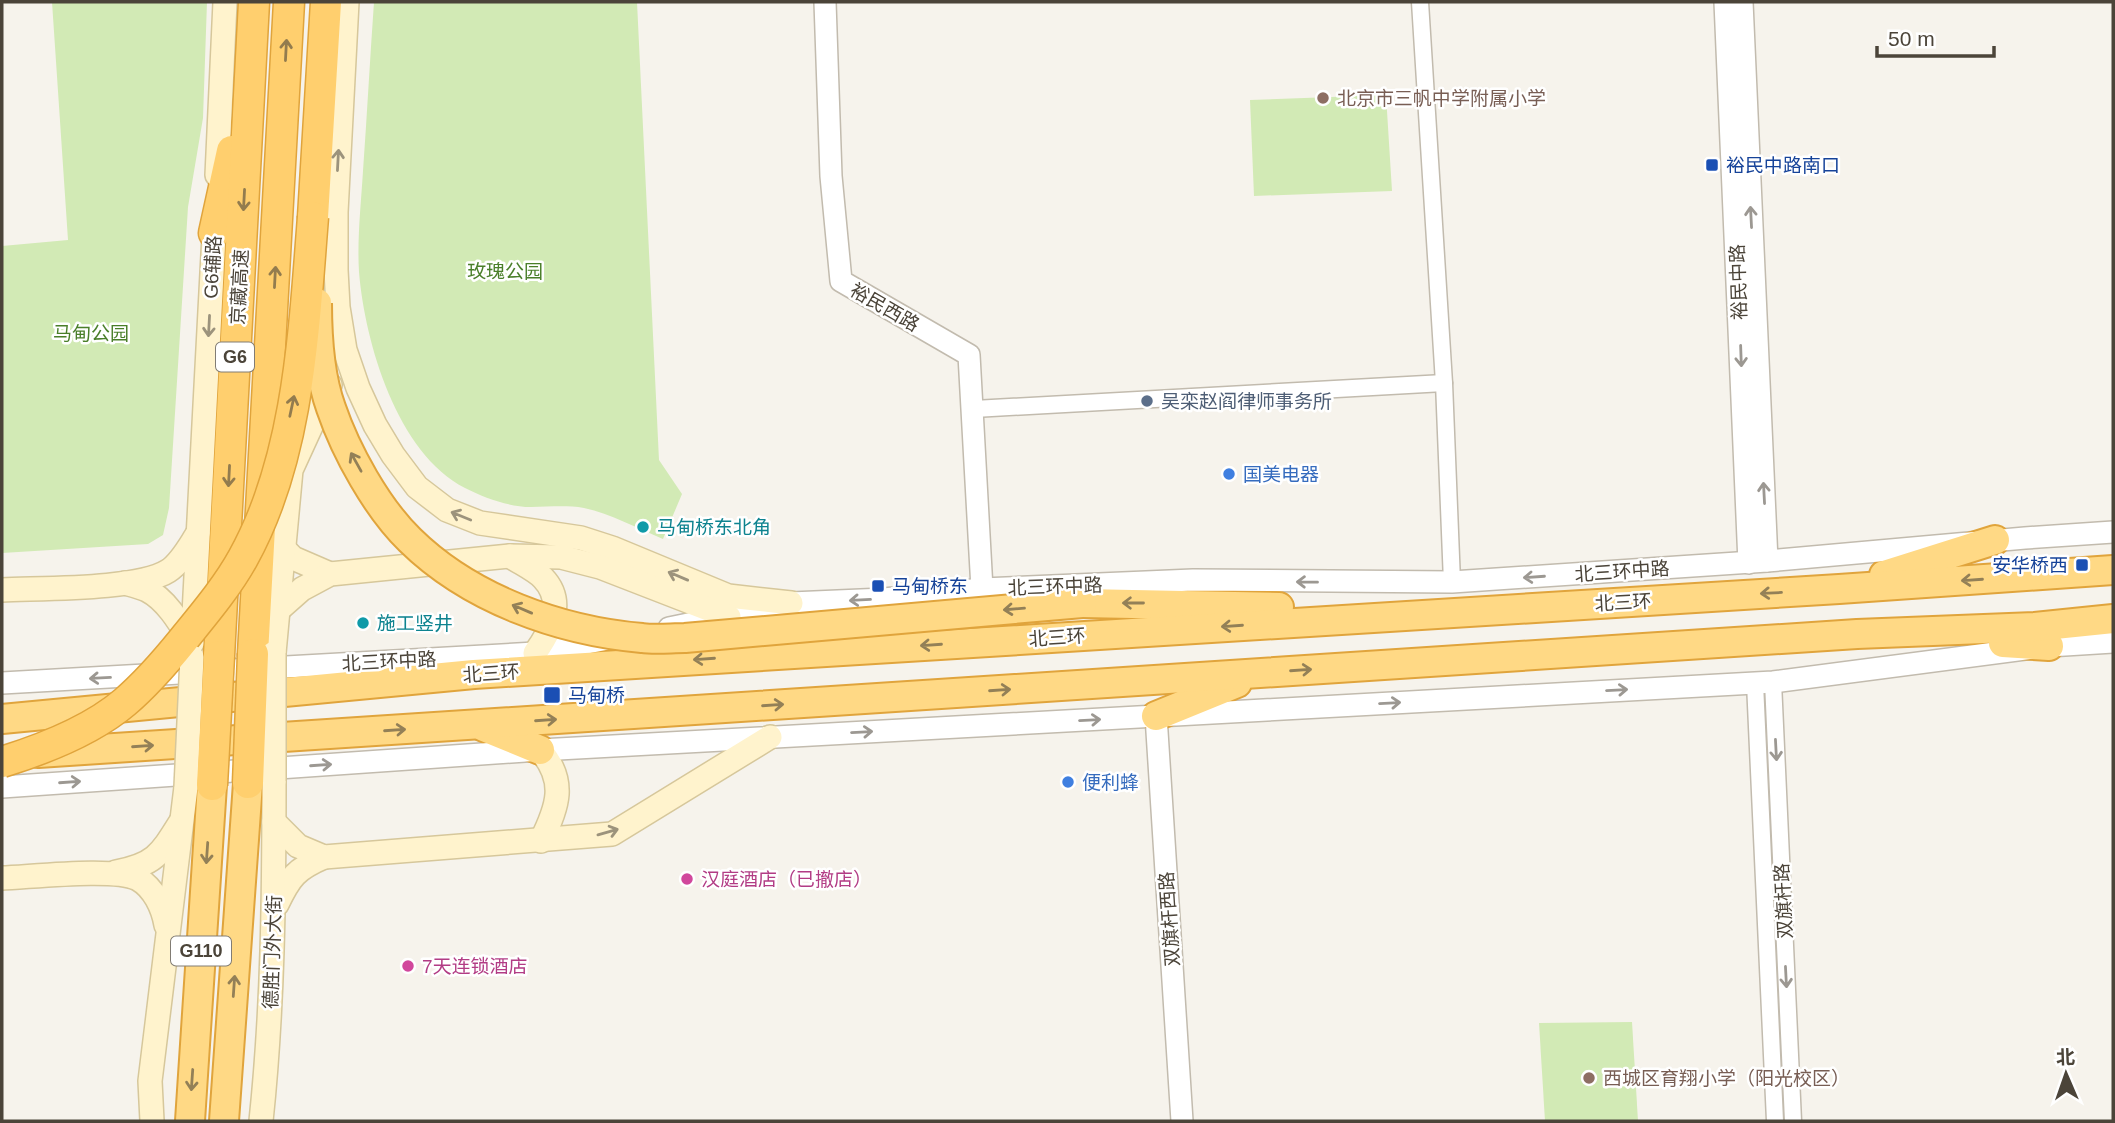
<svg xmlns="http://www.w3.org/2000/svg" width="2115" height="1123" font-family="Arial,'Noto Sans SC',sans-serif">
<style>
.green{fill:#d2eab5}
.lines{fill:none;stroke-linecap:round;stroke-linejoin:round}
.minor-casing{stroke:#c2bbae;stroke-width:19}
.tertiary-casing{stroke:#c2bbae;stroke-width:24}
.secondary-casing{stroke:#d6c79b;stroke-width:26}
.trunk-casing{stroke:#e0a43c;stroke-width:32}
.motorway-casing{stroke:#e0a43c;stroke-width:33}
.minor{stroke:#fff;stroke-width:16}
.tertiary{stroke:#fff;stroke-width:21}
.secondary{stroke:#fff3cd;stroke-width:23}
.trunk{stroke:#ffd985;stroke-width:28}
.motorway{stroke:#ffcf6e;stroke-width:30}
.secondary-bridge-casing{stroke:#d6c79b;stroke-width:26;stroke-linecap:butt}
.trunk-bridge-casing{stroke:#e0a43c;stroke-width:32;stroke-linecap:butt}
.motorway-bridge-casing{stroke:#e0a43c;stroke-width:33;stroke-linecap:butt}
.secondary-bridge{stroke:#fff3cd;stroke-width:23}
.trunk-bridge{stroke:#ffd985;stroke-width:28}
.motorway-bridge{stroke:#ffcf6e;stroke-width:30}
.oneway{stroke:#937c4e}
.oneway2{stroke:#9c937c}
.oneway3{stroke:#9c9892}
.oneway4{stroke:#938057}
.education-dot{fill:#8d6e63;stroke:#fff;stroke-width:2.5}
.transit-dot{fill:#1a4fb4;stroke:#fff;stroke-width:2.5}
.service-dot{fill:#5c6f8a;stroke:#fff;stroke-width:2.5}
.shop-dot{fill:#3f7fe0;stroke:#fff;stroke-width:2.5}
.culture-dot{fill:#0f9aa8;stroke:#fff;stroke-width:2.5}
.hotel-dot{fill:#d1479c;stroke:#fff;stroke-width:2.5}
.labels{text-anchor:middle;stroke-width:5;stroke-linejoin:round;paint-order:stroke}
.shield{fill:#fff;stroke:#817c74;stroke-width:2}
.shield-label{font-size:18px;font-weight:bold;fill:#4b4439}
.education-label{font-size:19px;fill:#785e54;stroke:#fff;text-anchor:start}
.transit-label{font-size:19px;fill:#164399;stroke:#fff;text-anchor:start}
.street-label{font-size:19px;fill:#4b4439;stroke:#fff}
.park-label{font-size:19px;fill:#4a7f2a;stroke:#fff}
.service-label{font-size:19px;fill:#4e5e75;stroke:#fff;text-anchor:start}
.shop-label{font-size:19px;fill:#366cbe;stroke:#fff;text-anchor:start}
.culture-label{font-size:19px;fill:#0d838f;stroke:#fff;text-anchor:start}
.hotel-label{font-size:19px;fill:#b23c85;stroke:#fff;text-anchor:start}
</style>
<rect width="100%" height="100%" fill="#f6f3ec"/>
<g class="green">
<polygon points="52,2 207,2 203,118 188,207 169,508 163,535 148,544 2,553 2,246 68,240"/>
<path d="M374,2H637L659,460L682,494L663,539C637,528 611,514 584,508C566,505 549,507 531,507C509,507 485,498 465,488C397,453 365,343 359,272C357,239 361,204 363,171C367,115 370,58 374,2Z"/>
<polygon points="1386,95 1392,191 1254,196 1250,100"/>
<polygon points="1632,1022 1638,1121 1545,1121 1539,1023"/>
</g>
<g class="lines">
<defs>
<g id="minor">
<polyline points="1420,2 1444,383 1452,582"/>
<polyline points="974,409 1444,383"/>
<polyline points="1773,682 1793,1121"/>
<polyline points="1755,683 1775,1121"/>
</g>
<g id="tertiary">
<polyline points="825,2 831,176 841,281 969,355 982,589"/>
<polyline points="1725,2 1749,563"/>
<polyline points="1742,2 1767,561"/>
<polyline points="669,628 791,603 884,599 982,589 1193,580 1452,582 1767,561 2025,538 2113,532"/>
<polyline points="2,683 535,653 613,638"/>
<polyline points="1156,716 1182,1121"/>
<polyline points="2,787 540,750 1773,682 2049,646 2113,642"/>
</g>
<g id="secondary">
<polyline points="347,2 336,212 336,270 338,307 345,350 358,388 375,425 393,455 417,487 447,510 480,523 581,538 612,548 728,596 791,603"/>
<polyline points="217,175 225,2"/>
<polyline points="283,548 293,558 330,574"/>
<path d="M510,556C520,563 534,569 543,578C566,602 551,631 535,653"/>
<path d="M125,583C132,585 140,587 147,590C167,600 181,625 192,643"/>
<path d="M2,590C41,588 138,590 168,571C181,563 190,545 198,533"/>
<polyline points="276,612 302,589 330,574 510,556 561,557 600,567 729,617"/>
<polyline points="193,633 215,216"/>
<polyline points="274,653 291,470 330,385"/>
<path d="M540,750C567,781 558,807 541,841"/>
<polyline points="274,822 298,846 324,857 612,834 770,737"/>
<path d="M116,872C154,865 160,855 180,823"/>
<path d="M2,878C31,877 116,867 138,879C154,888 163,908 166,925"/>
<path d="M277,904C290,877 296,869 324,857"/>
<polyline points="152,1121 150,1081 186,787"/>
<path d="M261,1121C273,1008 274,895 274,781"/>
</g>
<g id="trunk">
<polyline points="1884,575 1995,540"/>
<polyline points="1082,603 1279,607"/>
<polyline points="2003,643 2049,646"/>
<polyline points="1156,716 1237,683"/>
<polyline points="2,719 474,674 1839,589 2113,570"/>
<polyline points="484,727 540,750"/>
<polyline points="38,753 1857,634 2035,627 2113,619"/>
<polyline points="190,1121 212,785"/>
<polyline points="224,1121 248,783"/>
</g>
<g id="motorway">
<polyline points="313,217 326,2"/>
<polyline points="214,233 232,151"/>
<polyline points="253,654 289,2"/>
<polyline points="219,656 254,2"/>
</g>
</defs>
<use href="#minor" class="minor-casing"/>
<use href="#tertiary" class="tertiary-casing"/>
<use href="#secondary" class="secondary-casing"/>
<use href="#trunk" class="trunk-casing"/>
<use href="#motorway" class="motorway-casing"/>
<use href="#minor" class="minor"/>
<use href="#tertiary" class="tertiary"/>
<use href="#secondary" class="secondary"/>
<use href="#trunk" class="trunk"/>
<use href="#motorway" class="motorway"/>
<defs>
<g id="secondary-bridge">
<polyline points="274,781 274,653"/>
<polyline points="186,787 192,657"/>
</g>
<path id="trunk-bridge" d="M317,303C317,337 319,375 331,408C346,452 377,508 410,540C470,599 560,631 642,638C656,640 671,638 685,638L1082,603"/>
<g id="motorway-bridge">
<path d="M2,762C44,749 91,731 125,702C146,684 166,661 183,640C204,614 227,587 243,558C299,457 304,330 313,217"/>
<polyline points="248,783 253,654"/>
<polyline points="212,785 219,656"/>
</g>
</defs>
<use href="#secondary-bridge" class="secondary-bridge-casing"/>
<use href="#trunk-bridge" class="trunk-bridge-casing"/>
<use href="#motorway-bridge" class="motorway-bridge-casing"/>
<use href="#secondary-bridge" class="secondary-bridge"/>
<use href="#trunk-bridge" class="trunk-bridge"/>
<use href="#motorway-bridge" class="motorway-bridge"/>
</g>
<defs><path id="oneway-shaft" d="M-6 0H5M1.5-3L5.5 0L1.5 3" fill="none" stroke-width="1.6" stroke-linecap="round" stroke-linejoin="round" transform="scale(1.75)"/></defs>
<g class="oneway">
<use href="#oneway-shaft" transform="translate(286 50) rotate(-87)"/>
<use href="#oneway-shaft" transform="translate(244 200) rotate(93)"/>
<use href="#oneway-shaft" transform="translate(275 277) rotate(-87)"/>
<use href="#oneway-shaft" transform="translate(292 406) rotate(-78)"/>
<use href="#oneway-shaft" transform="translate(229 476) rotate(93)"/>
</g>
<g class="oneway2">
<use href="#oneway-shaft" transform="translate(338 160) rotate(-87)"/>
<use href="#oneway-shaft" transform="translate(209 326) rotate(93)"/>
<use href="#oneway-shaft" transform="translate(461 516) rotate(-158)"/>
<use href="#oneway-shaft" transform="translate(678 576) rotate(-157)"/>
<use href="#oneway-shaft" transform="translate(608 832) rotate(-16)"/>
</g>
<g class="oneway3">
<use href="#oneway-shaft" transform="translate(1751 217) rotate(-93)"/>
<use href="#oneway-shaft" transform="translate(1741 356) rotate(88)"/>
<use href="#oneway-shaft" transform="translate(1764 493) rotate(-93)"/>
<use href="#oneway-shaft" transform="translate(1534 577) rotate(176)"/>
<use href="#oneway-shaft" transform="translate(1307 582) rotate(-179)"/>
<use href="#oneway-shaft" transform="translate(860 600) rotate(177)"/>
<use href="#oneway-shaft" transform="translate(100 678) rotate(177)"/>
<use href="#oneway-shaft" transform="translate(1617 690) rotate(-3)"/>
<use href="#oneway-shaft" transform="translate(1390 703) rotate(-3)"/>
<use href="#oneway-shaft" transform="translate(1090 720) rotate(-3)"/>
<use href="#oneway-shaft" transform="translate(862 732) rotate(-3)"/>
<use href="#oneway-shaft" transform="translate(1776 750) rotate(87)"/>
<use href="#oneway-shaft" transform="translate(321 765) rotate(-4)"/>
<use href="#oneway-shaft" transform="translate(70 782) rotate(-4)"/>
<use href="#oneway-shaft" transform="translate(1786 977) rotate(87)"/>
</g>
<g class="oneway4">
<use href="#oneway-shaft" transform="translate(356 462) rotate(-119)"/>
<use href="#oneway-shaft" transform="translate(1972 580) rotate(176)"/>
<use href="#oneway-shaft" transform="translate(1771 593) rotate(177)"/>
<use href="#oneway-shaft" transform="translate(1133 603) rotate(-180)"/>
<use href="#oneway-shaft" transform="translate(522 609) rotate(-157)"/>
<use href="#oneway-shaft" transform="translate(1014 609) rotate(175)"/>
<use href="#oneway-shaft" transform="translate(1232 626) rotate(176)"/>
<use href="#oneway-shaft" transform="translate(931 645) rotate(176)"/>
<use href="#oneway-shaft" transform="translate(704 659) rotate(176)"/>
<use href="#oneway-shaft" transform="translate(1301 670) rotate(-4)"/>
<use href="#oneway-shaft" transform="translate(1000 690) rotate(-4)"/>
<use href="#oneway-shaft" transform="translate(773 705) rotate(-4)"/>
<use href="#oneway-shaft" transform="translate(546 720) rotate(-4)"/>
<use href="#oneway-shaft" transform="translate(395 730) rotate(-4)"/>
<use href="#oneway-shaft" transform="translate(143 746) rotate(-4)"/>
<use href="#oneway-shaft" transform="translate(207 853) rotate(94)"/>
<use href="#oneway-shaft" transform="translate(234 986) rotate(-86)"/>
<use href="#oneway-shaft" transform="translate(192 1080) rotate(94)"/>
</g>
<g class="education-dot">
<circle cx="1323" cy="98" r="7"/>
<circle cx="1589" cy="1078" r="7"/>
</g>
<g class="transit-dot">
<rect x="1705" y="158" width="14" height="14" rx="3.5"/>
<rect x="2075" y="558" width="14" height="14" rx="3.5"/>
<rect x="871" y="579" width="14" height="14" rx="3.5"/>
<rect x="543" y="686" width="18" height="18" rx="3.5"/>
</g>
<circle class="service-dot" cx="1147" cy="401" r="7"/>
<g class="shop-dot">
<circle cx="1229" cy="474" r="7"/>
<circle cx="1068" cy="782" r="7"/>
</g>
<g class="culture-dot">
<circle cx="643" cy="527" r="7"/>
<circle cx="363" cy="623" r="7"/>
</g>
<g class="hotel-dot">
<circle cx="687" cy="879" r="7"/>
<circle cx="408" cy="966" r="7"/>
</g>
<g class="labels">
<g class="shield">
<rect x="216" y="342.5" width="38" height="29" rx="5"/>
<rect x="171" y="936.5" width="60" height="29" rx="5"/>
</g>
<g class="shield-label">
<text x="235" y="363">G6</text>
<text x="201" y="957">G110</text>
</g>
<g class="education-label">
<text x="1337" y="105">北京市三帆中学附属小学</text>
<text x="1603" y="1085">西城区育翔小学（阳光校区）</text>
</g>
<g class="transit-label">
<text x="1726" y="172">裕民中路南口</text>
<text x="2068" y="572" text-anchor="end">安华桥西</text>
<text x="892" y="593">马甸桥东</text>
<text x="568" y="702">马甸桥</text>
</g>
<g class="street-label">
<text transform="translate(212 267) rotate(-87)" y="7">G6辅路</text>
<text transform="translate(1738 282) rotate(-92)" y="7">裕民中路</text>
<text transform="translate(239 287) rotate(-87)" y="7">京藏高速</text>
<text transform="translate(885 307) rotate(30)" y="7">裕民西路</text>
<text transform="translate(1622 571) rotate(-4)" y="7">北三环中路</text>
<text transform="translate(1055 586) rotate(-2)" y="7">北三环中路</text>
<text transform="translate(1623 602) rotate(-3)" y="7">北三环</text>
<text transform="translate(1057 637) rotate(-4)" y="7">北三环</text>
<text transform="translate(389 661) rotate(-3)" y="7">北三环中路</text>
<text transform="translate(491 673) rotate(-4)" y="7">北三环</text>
<text transform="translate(1783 901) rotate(-93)" y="7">双旗杆路</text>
<text transform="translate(1169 919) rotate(-94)" y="7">双旗杆西路</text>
<text transform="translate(272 952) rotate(-88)" y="7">德胜门外大街</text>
</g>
<g class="park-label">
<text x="505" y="278">玫瑰公园</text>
<text x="91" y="340">马甸公园</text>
</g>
<g class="service-label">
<text x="1161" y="408">吴栾赵阎律师事务所</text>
</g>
<g class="shop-label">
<text x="1243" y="481">国美电器</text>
<text x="1082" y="789">便利蜂</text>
</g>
<g class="culture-label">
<text x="657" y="534">马甸桥东北角</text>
<text x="377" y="630">施工竖井</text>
</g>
<g class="hotel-label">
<text x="701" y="886">汉庭酒店（已撤店）</text>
<text x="422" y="973">7天连锁酒店</text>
</g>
</g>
<rect width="2115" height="1123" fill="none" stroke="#4b4439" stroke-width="7"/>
<g transform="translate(2066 1074) rotate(358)" stroke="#ffffff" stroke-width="5" paint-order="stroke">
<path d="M0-5L12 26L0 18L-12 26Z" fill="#4b4439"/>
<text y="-10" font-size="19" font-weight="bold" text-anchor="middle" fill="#4b4439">北</text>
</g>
<path d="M1877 46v10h117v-10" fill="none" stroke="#4b4439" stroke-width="3.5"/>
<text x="1888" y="46" font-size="21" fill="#4b4439" stroke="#ffffff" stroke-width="5" paint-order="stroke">50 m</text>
</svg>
